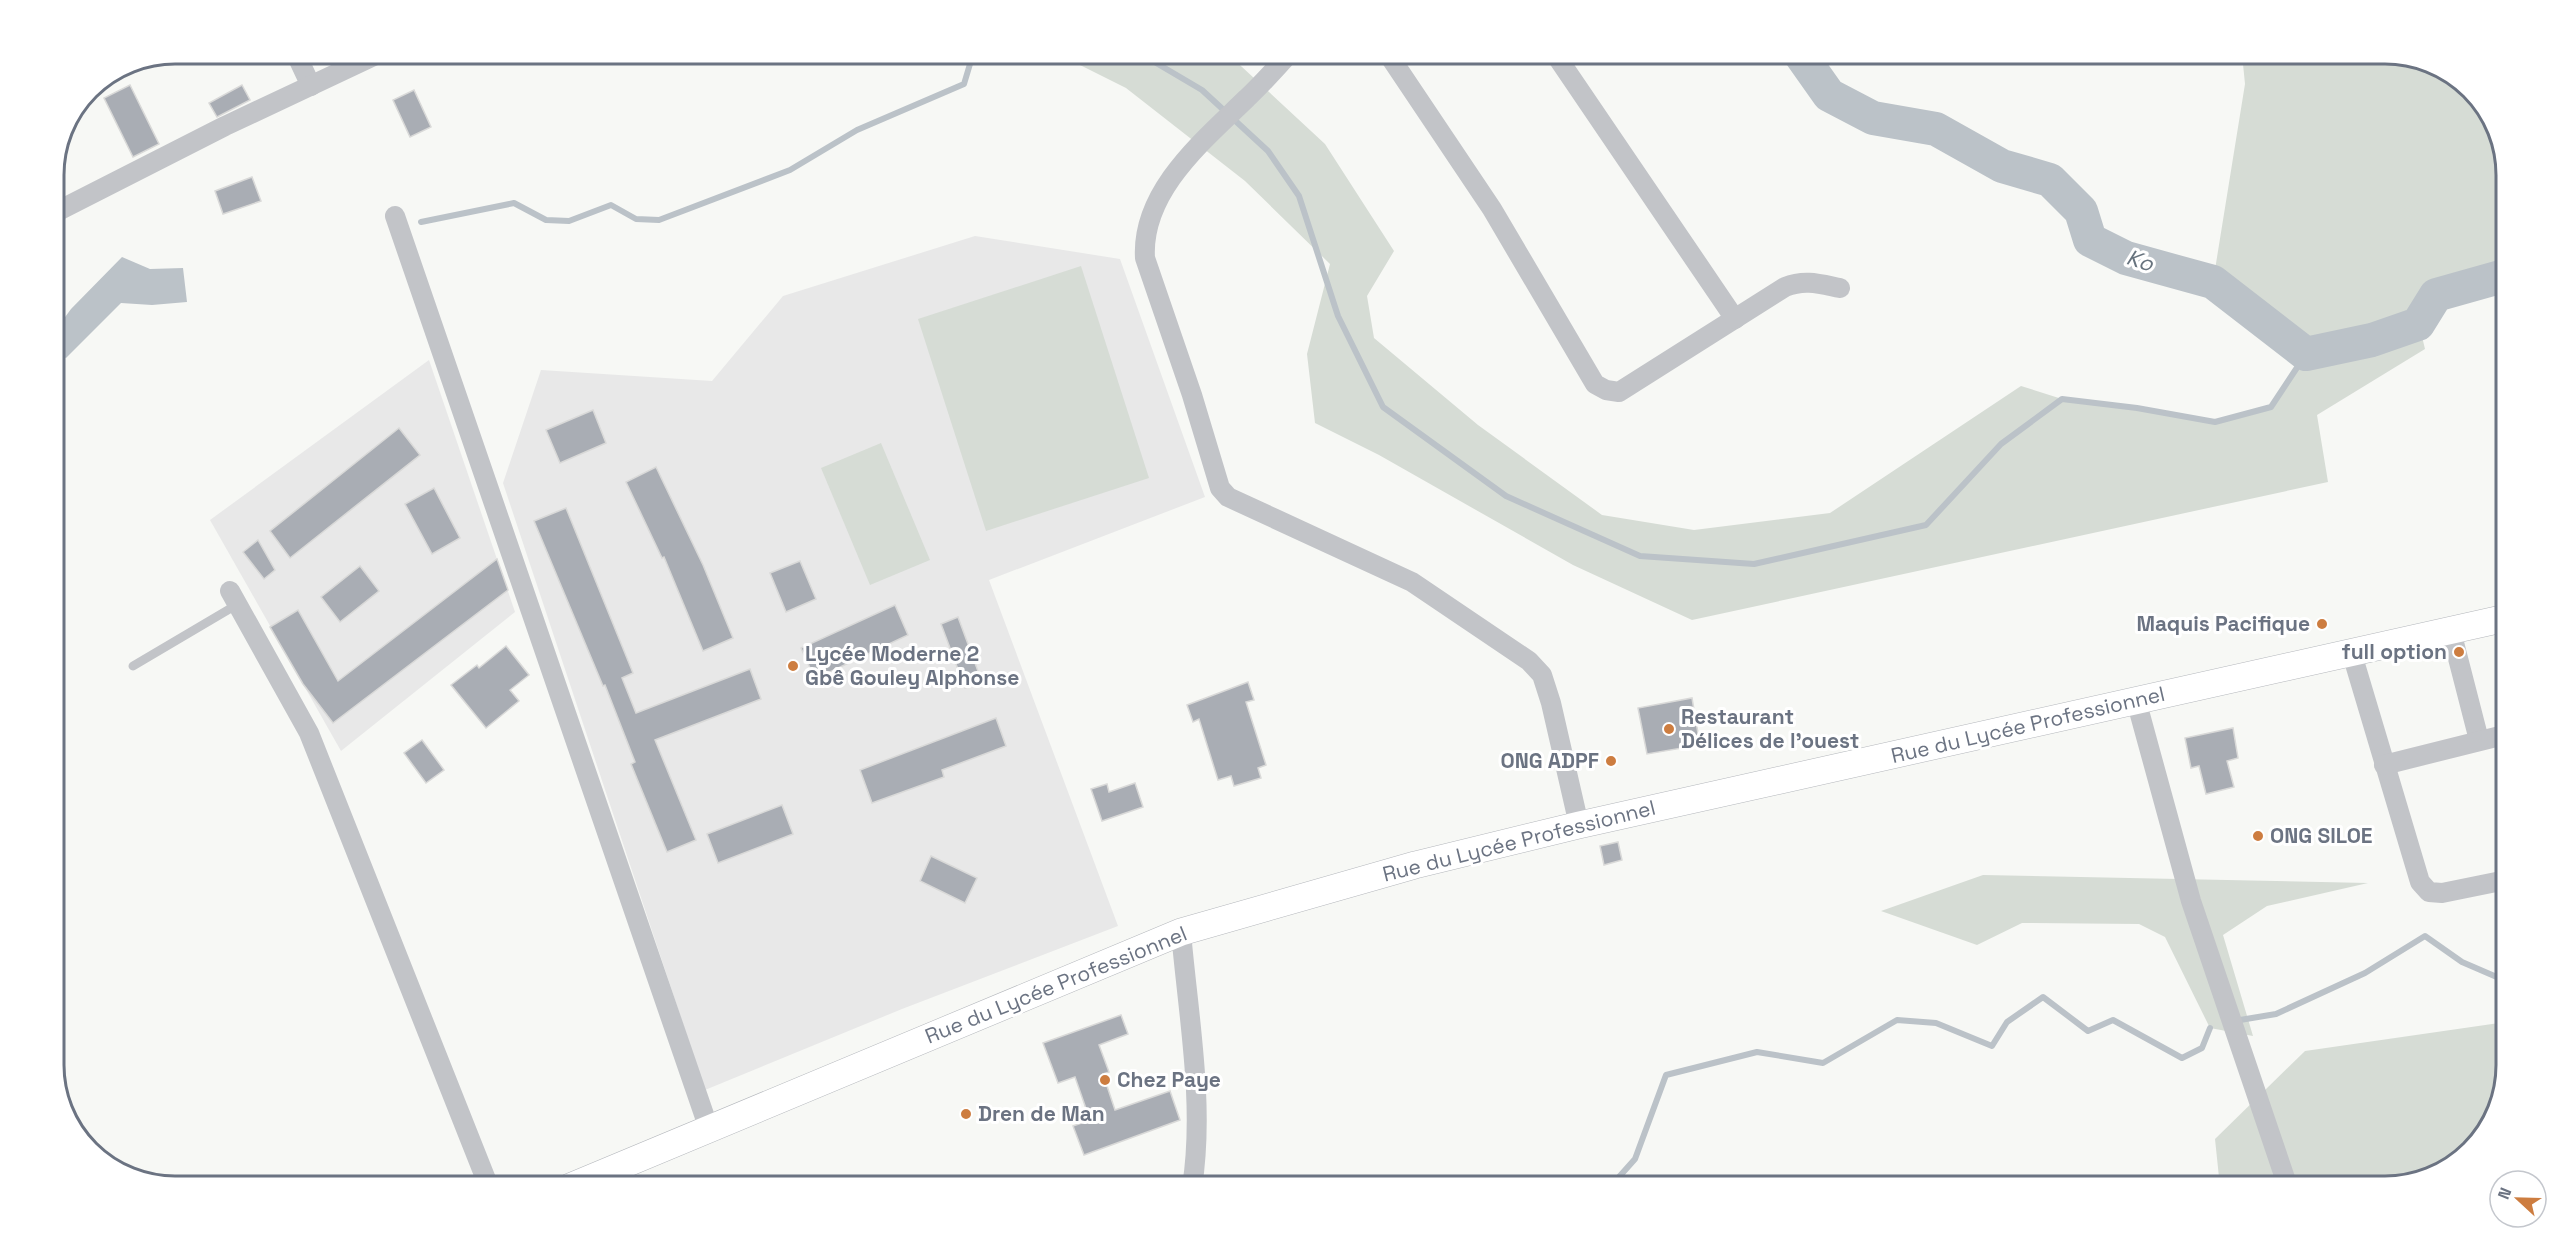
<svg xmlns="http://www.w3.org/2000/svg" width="2560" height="1241" font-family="'Space Grotesk',sans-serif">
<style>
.built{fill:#e8e8e8}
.green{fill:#d6dcd5}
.water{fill:#bbc2c8}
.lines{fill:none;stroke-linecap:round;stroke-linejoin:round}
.stream{stroke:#bbc2c8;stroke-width:6}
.river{stroke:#bbc2c8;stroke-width:34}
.building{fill:#a9adb4;stroke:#d9d9d8;stroke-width:1.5}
.secondary-casing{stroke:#b4b7bc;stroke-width:28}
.service{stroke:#c2c4c8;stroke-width:9}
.minor{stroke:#c2c4c8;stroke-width:20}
.secondary{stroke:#fff;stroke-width:27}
.poi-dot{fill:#cd7d40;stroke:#fff;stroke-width:2}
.labels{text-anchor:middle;stroke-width:6;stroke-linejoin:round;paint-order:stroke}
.poi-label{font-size:21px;font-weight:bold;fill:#6b7382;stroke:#fff;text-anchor:start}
.street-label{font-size:21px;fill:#6b7382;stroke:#fff}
.water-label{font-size:22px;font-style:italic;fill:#67737e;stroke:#fff}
.rim{fill:none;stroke:#6b7382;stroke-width:3}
</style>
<rect width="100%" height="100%" fill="#f7f8f5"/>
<g class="built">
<polygon points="975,236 1120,259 1205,497 989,580 1118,926 902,1009 705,1090 503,483 541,370 712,381 783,296"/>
<polygon points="429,360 515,612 341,751 210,520"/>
</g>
<g class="green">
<polygon points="1058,54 1228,54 1325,144 1394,251 1367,296 1374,338 1478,425 1602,515 1694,530 1830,513 2021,386 2062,399 2137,408 2215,422 2271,407 2306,354 2213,282 2245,84 2242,54 2384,54 2438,66 2485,108 2506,168 2506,267 2500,277 2436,295 2419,324 2425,349 2317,415 2328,482 1692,620 1573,565 1379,455 1315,423 1307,354 1330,264 1245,181 1126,88"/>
<polygon points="1081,266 1149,478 986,531 918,319"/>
<polygon points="881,443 930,560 870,585 821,468"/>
<polygon points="1983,875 2368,883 2267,906 2223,935 2253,1036 2210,1028 2165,937 2139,924 2022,923 1977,945 1881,911"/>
<polygon points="2506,1022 2506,1065 2494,1119 2452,1167 2385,1187 2220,1187 2215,1139 2305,1051"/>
</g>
<polygon class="water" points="122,257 150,269 183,268 187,302 152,305 121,303 66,358 54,352 54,332 71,309"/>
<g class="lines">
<g class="stream">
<polyline points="1141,54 1202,90 1268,151 1299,196 1338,316 1383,407 1506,496 1640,556 1754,564 1926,525 2001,444 2062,399 2137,408 2215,422 2271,407 2306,354"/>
<polyline points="421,222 514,203 546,220 569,221 611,205 636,219 659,220 790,170 857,130 964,84 973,54"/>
<polyline points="2240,1020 2276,1014 2365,973 2425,936 2462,962 2506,981"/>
<polyline points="1610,1187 1635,1159 1666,1075 1757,1052 1823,1063 1897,1020 1936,1023 1992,1046 2007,1022 2043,997 2088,1031 2113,1020 2182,1058 2202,1048 2210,1028"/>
</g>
<polyline class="river" points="1800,54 1829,95 1873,118 1936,129 2002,166 2050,180 2081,211 2090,240 2126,258 2213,282 2306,354 2372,340 2418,324 2436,295 2500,277 2506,277"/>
</g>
<g class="building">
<polygon points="130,85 159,144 133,157 104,98"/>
<polygon points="242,85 250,100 217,117 209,103"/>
<polygon points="414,90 431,127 410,137 393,100"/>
<polygon points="252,177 261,201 223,214 215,191"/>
<polygon points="593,410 606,443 560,463 546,430"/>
<polygon points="399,428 420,455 290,558 270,531"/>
<polygon points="656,467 703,565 733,638 703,651 664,557 662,558 626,482"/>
<polygon points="434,488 460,538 432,554 405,504"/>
<polygon points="566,508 633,673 622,678 636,713 750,669 761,699 655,740 696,840 667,852 631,764 635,762 605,685 603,686 534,521"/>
<polygon points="258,540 275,570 264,579 243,552"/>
<polygon points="497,559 508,590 333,723 303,684 270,627 298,610 338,681"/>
<polygon points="800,561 816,599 786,612 770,573"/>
<polygon points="360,566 379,591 340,622 321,597"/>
<polygon points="895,605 908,635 815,679 801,648"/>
<polygon points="958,617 982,682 965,688 941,624"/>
<polygon points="506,646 529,675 510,690 519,701 486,728 451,685 477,665 479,668"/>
<polygon points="1248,682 1254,700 1246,702 1266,765 1258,768 1261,778 1234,786 1231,776 1218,780 1199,719 1193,722 1187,705"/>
<polygon points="1692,698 1700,745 1647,754 1638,708"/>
<polygon points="996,718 1006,746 942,770 944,777 872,803 860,770"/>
<polygon points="2233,728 2238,758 2227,761 2234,787 2206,794 2199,766 2191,768 2185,738"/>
<polygon points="422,740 444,770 426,783 404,753"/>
<polygon points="1135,783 1143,807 1102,821 1091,789 1107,784 1109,792"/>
<polygon points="782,805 793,834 718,863 707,834"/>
<polygon points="1618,842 1622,860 1604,865 1600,846"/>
<polygon points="931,856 977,878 965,903 920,881"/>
<polygon points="1121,1015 1128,1034 1099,1045 1109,1072 1103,1074 1115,1110 1170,1091 1180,1120 1084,1155 1073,1126 1090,1120 1075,1077 1058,1083 1043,1043"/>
</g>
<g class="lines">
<defs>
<polyline id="secondary" points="570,1187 1181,932 1415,865 1579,825 2506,618"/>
</defs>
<use href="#secondary" class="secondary-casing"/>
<polyline class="service" points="133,666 238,604"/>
<g class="minor">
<polyline points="296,54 311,86"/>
<path d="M1289,54C1275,69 1262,84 1247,98C1204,140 1141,191 1145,258L1192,395L1220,488L1228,497L1412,582L1529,661L1542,675L1551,703L1579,825"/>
<path d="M1388,54L1492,209L1595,384L1606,390L1619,392L1785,287C1805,279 1820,284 1840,288"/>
<polyline points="1555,54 1735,319"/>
<polyline points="54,213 225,126 378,54"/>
<polyline points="395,216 709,1129"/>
<polyline points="230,591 309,733 489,1187"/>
<polyline points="2451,631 2479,740"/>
<polyline points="2352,654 2420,882 2429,892 2442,893 2506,880"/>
<polyline points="2136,700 2191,901 2288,1187"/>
<polyline points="2384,765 2504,735"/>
<path d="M1181,932C1188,1014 1205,1105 1192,1187"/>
</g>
<use href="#secondary" class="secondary"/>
</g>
<g class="poi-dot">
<circle cx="2322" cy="624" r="6"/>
<circle cx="2459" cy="652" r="6"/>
<circle cx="793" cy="666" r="6"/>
<circle cx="1669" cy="729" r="6"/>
<circle cx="1611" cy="761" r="6"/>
<circle cx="2258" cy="836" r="6"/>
<circle cx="1105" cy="1080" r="6"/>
<circle cx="966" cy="1114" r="6"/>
</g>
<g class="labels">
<g class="poi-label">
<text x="2310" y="631" text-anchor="end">Maquis Pacifique</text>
<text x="2447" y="659" text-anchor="end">full option</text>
<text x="805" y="661">Lycée Moderne 2<tspan x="805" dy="24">Gbê Gouley Alphonse</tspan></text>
<text x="1681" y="724">Restaurant<tspan x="1681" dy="24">Délices de l'ouest</tspan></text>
<text x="1599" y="768" text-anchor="end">ONG ADPF</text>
<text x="2270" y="843">ONG SILOE</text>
<text x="1117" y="1087">Chez Paye</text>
<text x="978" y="1121">Dren de Man</text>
</g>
<g class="street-label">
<text transform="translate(2028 725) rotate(-13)" y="7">Rue du Lycée Professionnel</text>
<text transform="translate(1519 841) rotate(-14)" y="7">Rue du Lycée Professionnel</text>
<text transform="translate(1056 985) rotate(-22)" y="7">Rue du Lycée Professionnel</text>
</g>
<g class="water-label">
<text transform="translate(2140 260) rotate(18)" y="8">Ko</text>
</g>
</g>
<path d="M0 0H2560V1241H0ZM175 64H2385A111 111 0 0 1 2496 175V1065A111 111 0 0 1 2385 1176H175A111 111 0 0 1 64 1065V175A111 111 0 0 1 175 64Z" fill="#fff" fill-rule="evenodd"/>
<path class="rim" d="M175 64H2385A111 111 0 0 1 2496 175V1065A111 111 0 0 1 2385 1176H175A111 111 0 0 1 64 1065V175A111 111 0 0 1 175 64Z"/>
<g transform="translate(2518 1199) rotate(292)"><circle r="28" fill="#ffffff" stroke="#c4c7cd" stroke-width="1.5"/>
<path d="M0-4.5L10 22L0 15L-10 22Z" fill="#cd7d40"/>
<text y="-9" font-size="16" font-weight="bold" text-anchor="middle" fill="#6b7382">N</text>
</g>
</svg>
